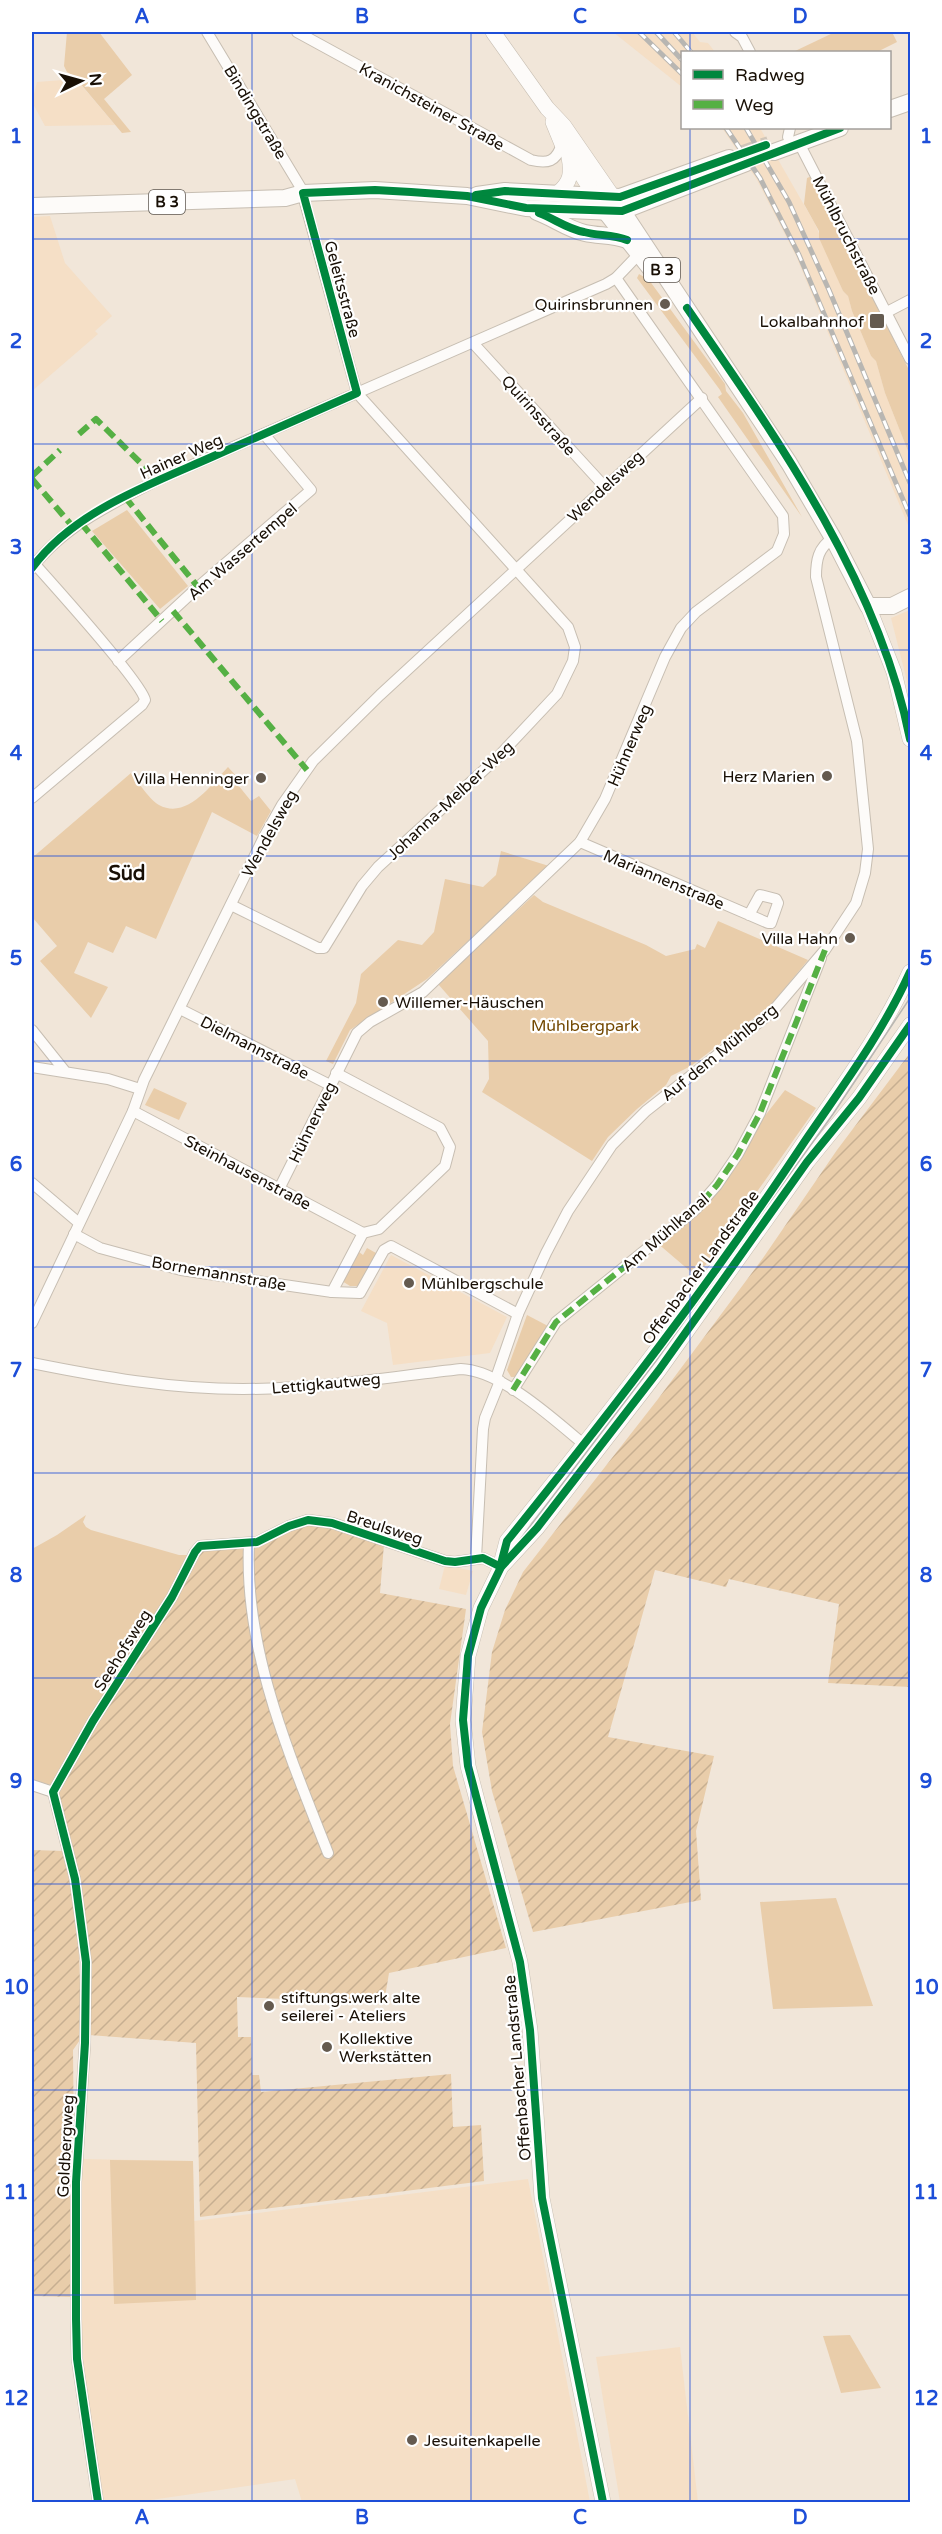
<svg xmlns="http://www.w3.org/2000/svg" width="942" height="2534" font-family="'Varela Round',sans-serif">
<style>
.built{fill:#f5dfc6}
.green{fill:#e9cdaa}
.garden{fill:url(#garden-furrows)}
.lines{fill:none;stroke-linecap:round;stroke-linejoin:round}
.primary-tunnel{stroke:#d0c6b9;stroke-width:16;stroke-dasharray:16 8;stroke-linecap:butt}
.minor-casing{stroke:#c7beb2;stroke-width:12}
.secondary-casing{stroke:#c7beb2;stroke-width:16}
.primary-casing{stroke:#c7beb2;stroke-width:18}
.minor{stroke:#fdfbf9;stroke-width:10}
.secondary{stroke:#fdfbf9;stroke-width:15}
.primary{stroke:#fdfbf9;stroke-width:16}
.tram{stroke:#b8b6b2;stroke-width:1.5}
.rail-casing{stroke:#b8b6b2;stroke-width:5}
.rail{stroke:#fff;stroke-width:3;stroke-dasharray:9;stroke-linecap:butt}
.quiet{stroke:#55b044;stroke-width:6;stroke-dasharray:12 6;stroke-linecap:butt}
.cycleway-casing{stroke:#fff;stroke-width:11}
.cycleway{stroke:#00873e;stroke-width:8}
.grid{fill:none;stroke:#1d4ed8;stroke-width:1.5;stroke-opacity:0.55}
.poi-dot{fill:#645a4f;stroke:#fff;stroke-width:2}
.labels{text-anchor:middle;stroke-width:4.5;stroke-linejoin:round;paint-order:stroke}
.shield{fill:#fff;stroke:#5d5750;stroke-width:1.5}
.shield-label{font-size:15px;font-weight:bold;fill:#180f05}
.street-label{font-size:16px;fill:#180f05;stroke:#fff}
.poi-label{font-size:16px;fill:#180f05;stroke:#fff;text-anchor:end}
.park-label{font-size:16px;fill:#734800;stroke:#fff}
.quarter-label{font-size:20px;font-weight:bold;fill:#180f05;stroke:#fff}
.neatline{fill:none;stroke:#1d4ed8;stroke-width:2}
.grid-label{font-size:20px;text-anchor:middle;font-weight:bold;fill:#1d4ed8}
</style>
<defs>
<pattern id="garden-furrows" width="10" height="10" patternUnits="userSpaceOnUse" patternTransform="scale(1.5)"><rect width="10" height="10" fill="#e9cdaa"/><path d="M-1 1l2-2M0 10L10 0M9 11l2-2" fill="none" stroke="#c7af91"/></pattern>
</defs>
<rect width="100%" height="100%" fill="#f1e6d9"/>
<g class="built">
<polygon points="613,32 692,32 700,42 708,43 715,52 682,52 682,87"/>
<polygon points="76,79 115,125 45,126 32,102 37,82"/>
<polygon points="722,128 760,128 815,224 843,291 848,296 852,311 871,356 876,361 885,393 910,456 910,530 796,256 757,180"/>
<polygon points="50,216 65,263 112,316 95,331 98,334 32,391 32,217"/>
<polygon points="910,610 910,693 891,618"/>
<polygon points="391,1255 507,1317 490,1353 393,1365 387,1323 361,1311"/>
<polygon points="445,1565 473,1571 466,1595 439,1589"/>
<polygon points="82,2159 193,2161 194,2221 528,2179 590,2502 302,2502 295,2479 137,2502 105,2502 93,2459 80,2360 78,2319"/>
<polygon points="680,2347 698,2502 620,2502 596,2357"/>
</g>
<g class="green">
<polygon points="67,32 99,32 132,75 104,99 131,132 122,133 74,76 67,72 64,66"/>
<polygon points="835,32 892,32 897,42 877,52 793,52"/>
<polygon points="812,176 910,372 910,456 885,393 876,361 871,356 852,311 848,296 843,291 819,238 819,231 804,204 807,178"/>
<polygon points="639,274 649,280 725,384 726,391 743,413 802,517 718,397 722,394 720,390 637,278"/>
<polygon points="127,510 188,586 160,609 92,531"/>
<path d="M228,767L237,777L234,780L251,801L259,796L271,811L257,836L212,812L156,939L126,926L113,953L88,942L74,973L108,987L91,1018L40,961L57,946L32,917V858L131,773C137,781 151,801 159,805C187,820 211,785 228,767Z"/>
<polygon points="501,851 549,866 427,979 350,1030 333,1064 326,1061 356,1003 361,974 398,940 422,945 434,932 445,879 483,887 496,875"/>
<polygon points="534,895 543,902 646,945 666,956 695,949 697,944 705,948 718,921 808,960 771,1005 691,1066 671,1076 666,1085 637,1109 608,1137 592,1161 482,1092 489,1079 488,1041 438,984"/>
<polygon points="154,1088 187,1103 179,1120 145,1105"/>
<polygon points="785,1090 816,1108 697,1277 656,1242 707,1198 749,1136"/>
<polygon points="367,1248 376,1253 360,1286 350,1286 342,1281 359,1252 363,1255"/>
<polygon points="527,1315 548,1326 515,1377 511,1377 507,1370"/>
<polygon points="86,1515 83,1522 86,1527 91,1530 179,1555 191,1555 54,1786 32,1780 32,1549 57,1535"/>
<polygon points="836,1898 873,2006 773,2009 760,1902"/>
<polygon points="110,2160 193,2161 196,2300 114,2304"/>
<polygon points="850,2335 881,2388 841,2393 823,2336"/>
</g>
<g class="garden">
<polygon points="910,1053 910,1687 828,1683 839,1604 729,1579 726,1587 655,1570 608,1737 714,1756 696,1831 701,1900 533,1932 492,1791 482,1732 492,1652 505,1610 523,1572 658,1399 763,1258 837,1150"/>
<polygon points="304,1524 331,1527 384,1544 380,1593 466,1609 450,1724 453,1766 506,1948 389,1973 384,2003 237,1997 238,2037 251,2037 252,2075 259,2075 261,2092 451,2074 453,2127 481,2125 484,2181 200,2217 196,2043 89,2035 88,1964 56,1790 201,1551 253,1546"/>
<polygon points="32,1850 64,1851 78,1930 82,2037 73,2050 74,2150 71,2297 32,2296"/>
</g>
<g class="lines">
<polyline class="primary-tunnel" points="740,154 769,144"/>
<defs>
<g id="minor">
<polyline points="207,32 301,188 357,393 568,627 575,647 573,661 557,694 497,758 378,867 362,886 324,948 318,948 231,905"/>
<path d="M297,32L531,160C548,164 556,162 562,144"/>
<polyline points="735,32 742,37 750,52"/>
<polyline points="788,137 790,128"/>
<polyline points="799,143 910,359"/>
<polyline points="887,312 910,300"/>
<polyline points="473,343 604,486"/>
<path d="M32,568C62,527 113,503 158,480L606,284L616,278L638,255"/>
<polyline points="118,661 198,587 311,490 264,434"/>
<path d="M32,798L142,705L145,700C142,683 49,580 32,561"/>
<polyline points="580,842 768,923 771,923 778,903 776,899 760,895 749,915"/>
<polyline points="180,1009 330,1085"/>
<polyline points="32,1030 64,1070"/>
<polyline points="32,1067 108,1079 140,1089"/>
<polyline points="336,1073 440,1128 450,1147 445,1166 379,1229 363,1233"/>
<polyline points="133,1111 363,1233"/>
<polyline points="32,1183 79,1223"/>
<polyline points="279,1189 357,1033 370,1022 423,992 580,842 605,799 665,657 681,628 696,612 777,551 784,534 783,516 616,278"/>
<polyline points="74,1234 100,1248 181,1270 332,1292 363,1233"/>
<polyline points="332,1292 360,1293 384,1250 391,1246 518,1314"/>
<polyline points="32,1323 133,1111 144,1080 264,837 282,805 313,761 380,695 702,398"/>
<path d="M32,1363C101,1377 171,1389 243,1389C316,1389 389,1377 461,1369C501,1370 557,1422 588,1448"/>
<path d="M496,1378L518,1314L546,1253L568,1211L612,1145L646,1111L772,1012L825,950L856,903L865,873L868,849L857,741L816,577C816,560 818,548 833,538"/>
<polyline points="513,1390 556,1322 695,1210 717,1185 738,1154 760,1113 821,958"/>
<path d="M249,1544C244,1651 290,1756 328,1853"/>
<polyline points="476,1558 483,1429 485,1418 500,1381"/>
<polyline points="32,1785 53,1792"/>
<polyline points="53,1792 75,1879 86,1962 85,2043 76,2182 76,2319 77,2359 98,2502"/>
<polyline points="53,1792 93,1721 172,1597 195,1552 200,1546 257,1542 289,1526 308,1520 332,1523 445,1561 455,1562 483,1558 501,1567"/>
</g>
<g id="secondary">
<polyline points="493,32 547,108 564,126 613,197"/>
<polyline points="553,122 562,144 595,196"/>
<path d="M558,193C571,182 572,173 569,157"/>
<polyline points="868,606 894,672 910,739"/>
<path d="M501,1564L507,1541C611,1412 713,1280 805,1141C842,1087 883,1032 910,972"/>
<polyline points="603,2502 542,2198 530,2030 520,1962 468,1766 463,1720 468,1656 481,1608 501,1567 537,1528 659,1370 807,1162 859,1098 910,1025"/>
</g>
<g id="primary">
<polyline points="890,109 910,102"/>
<polyline points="774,152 840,128"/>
<polyline points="477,195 505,191 620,197 729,158"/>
<polyline points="613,197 789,463 833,538 868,606 892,606 910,597"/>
<polyline points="32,206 285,198 303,193 375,190 467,196 526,208 613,212 622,211 746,163"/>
<polyline points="601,206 650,268"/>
<path d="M537,212C554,218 567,229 585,233C599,236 613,235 627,240"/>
</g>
</defs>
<use href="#minor" class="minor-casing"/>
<use href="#secondary" class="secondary-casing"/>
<use href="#primary" class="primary-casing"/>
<use href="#minor" class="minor"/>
<use href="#secondary" class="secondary"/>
<use href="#primary" class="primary"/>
<polyline class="tram" points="600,2502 539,2198 526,2030 512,1942 466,1774 460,1726 461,1687 466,1655 479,1606 499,1567 656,1361 833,1114 910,998"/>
<defs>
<g id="rail">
<polyline points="639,32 682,74"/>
<polyline points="656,32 682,60"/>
<polyline points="674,32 691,52"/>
<polyline points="726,128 760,178 799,255 910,516"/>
<polyline points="746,128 789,202 829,290 910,483"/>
</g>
</defs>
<use href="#rail" class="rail-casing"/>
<use href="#rail" class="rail"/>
<g class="quiet">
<polyline points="79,434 96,419 158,480"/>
<polyline points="32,476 60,450"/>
<polyline points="32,479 74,528"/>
<polyline points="125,497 198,587"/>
<polyline points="81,523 162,621"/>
<polyline points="173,611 307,770"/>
<polyline points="513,1390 556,1322 695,1210 717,1185 738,1154 760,1113 825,950"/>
</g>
<defs>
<g id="cycleway">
<polyline points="476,195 505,191 620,197 766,145"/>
<path d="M539,213C555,219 567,229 584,232C598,236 613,234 627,240"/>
<path d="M687,308C777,438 879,582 910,739"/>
<path d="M32,568C74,511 151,484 214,456C262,435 309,414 357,393L303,193L375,190L411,192L467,196L526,208L622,211L840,128"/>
<path d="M501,1564L507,1541C611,1412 713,1280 805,1141C842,1087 883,1032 910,972"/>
<polyline points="98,2502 77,2359 76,2319 76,2182 85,2043 86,1962 75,1879 53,1792 93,1721 172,1597 195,1552 200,1546 257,1542 289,1526 308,1520 332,1523 445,1561 455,1562 483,1558 501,1567"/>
<polyline points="603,2502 542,2198 530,2030 520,1962 468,1766 463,1720 468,1656 481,1608 501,1567 537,1528 659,1370 807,1162 859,1098 910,1025"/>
</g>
</defs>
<use href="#cycleway" class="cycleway-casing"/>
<use href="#cycleway" class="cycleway"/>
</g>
<path class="grid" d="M252,32V2502M471,32V2502M690,32V52M690,128V2502M32,239H910M32,444H910M32,650H910M32,856H910M32,1061H910M32,1267H910M32,1473H910M32,1678H910M32,1884H910M32,2090H910M32,2295H910"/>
<g class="poi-dot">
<circle cx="665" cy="304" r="6"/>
<rect x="869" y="313" width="16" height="16" rx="3"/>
<circle cx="827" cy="776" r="6"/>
<circle cx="261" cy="778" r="6"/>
<circle cx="850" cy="938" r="6"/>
<circle cx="383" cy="1002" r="6"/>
<circle cx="409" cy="1283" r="6"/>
<circle cx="269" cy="2006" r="6"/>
<circle cx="327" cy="2047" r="6"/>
<circle cx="412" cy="2440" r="6"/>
</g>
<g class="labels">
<g class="shield">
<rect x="149" y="190" width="36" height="24" rx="4.5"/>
<rect x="644" y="258" width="36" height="24" rx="4.5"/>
</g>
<g class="shield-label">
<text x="167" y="207">B 3</text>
<text x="662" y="275">B 3</text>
</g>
<g class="street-label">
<text transform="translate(432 106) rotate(29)" y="6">Kranichsteiner Straße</text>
<text transform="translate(256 112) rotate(59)" y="6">Bindingstraße</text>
<text transform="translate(847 235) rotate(63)" y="6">Mühlbruchstraße</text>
<text transform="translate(343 289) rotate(75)" y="6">Geleitsstraße</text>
<text transform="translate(539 415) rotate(48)" y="6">Quirinsstraße</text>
<text transform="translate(181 456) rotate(-24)" y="6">Hainer Weg</text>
<text transform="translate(605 486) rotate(-43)" y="6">Wendelsweg</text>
<text transform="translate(242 551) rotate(-41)" y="6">Am Wassertempel</text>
<text transform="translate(629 745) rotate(-67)" y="6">Hühnerweg</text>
<text transform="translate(450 800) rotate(-43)" y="6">Johanna-Melber-Weg</text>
<text transform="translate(269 833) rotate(-61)" y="6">Wendelsweg</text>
<text transform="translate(664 879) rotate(23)" y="6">Mariannenstraße</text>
<text transform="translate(255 1047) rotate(27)" y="6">Dielmannstraße</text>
<text transform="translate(719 1052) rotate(-39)" y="6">Auf dem Mühlberg</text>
<text transform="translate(312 1122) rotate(-64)" y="6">Hühnerweg</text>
<text transform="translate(248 1172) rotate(28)" y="6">Steinhausenstraße</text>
<text transform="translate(665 1232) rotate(-41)" y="6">Am Mühlkanal</text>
<text transform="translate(700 1267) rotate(-54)" y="6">Offenbacher Landstraße</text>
<text transform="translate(219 1273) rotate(10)" y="6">Bornemannstraße</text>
<text transform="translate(326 1383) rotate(-5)" y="6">Lettigkautweg</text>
<text transform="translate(385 1527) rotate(18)" y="6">Breulsweg</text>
<text transform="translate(122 1650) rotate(-58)" y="6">Seehofsweg</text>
<text transform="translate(517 2068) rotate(-95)" y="6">Offenbacher Landstraße</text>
<text transform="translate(65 2146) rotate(-87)" y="6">Goldbergweg</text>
</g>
<g class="poi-label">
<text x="653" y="310">Quirinsbrunnen</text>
<text x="864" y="327">Lokalbahnhof</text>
<text x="815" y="782">Herz Marien</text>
<text x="249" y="784">Villa Henninger</text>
<text x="838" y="944">Villa Hahn</text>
<text x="395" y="1008" text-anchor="start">Willemer-Häuschen</text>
<text x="421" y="1289" text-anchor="start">Mühlbergschule</text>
<text x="281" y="2003" text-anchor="start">stiftungs.werk alte<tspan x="281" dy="18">seilerei - Ateliers</tspan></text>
<text x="339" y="2044" text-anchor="start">Kollektive<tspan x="339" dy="18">Werkstätten</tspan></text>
<text x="424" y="2446" text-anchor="start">Jesuitenkapelle</text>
</g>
<g class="park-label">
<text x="585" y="1031">Mühlbergpark</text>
</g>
<g class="quarter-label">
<text x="127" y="880">Süd</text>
</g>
</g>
<rect width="942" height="2534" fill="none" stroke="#ffffff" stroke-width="66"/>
<rect x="681" y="51" width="210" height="78" fill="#ffffff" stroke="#a39f9b" stroke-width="1.5"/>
<rect x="693" y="70" width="30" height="9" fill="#00873e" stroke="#a39f9b" stroke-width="1.5"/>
<text x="735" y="81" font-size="18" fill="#180f05">Radweg</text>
<rect x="693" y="100" width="30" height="9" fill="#55b044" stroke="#a39f9b" stroke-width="1.5"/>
<text x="735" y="111" font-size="18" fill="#180f05">Weg</text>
<g transform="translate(81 81) rotate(85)" stroke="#ffffff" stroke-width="4.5" paint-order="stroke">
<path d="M0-4.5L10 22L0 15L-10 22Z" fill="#180f05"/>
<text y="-9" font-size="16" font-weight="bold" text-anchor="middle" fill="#180f05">N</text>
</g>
<rect x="33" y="33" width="876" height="2468" class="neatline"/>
<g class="grid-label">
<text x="142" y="23">A</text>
<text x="362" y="23">B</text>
<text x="580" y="23">C</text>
<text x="800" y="23">D</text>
<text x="16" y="143">1</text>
<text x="926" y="143">1</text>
<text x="16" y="348">2</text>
<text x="926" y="348">2</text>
<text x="16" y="554">3</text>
<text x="926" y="554">3</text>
<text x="16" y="760">4</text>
<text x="926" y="760">4</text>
<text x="16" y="965">5</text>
<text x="926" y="965">5</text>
<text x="16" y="1171">6</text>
<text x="926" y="1171">6</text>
<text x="16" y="1377">7</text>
<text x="926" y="1377">7</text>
<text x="16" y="1582">8</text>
<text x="926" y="1582">8</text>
<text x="16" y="1788">9</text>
<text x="926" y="1788">9</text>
<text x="16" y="1994">10</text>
<text x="926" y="1994">10</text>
<text x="16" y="2199">11</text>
<text x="926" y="2199">11</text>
<text x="16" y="2405">12</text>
<text x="926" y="2405">12</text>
<text x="142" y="2524">A</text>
<text x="362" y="2524">B</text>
<text x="580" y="2524">C</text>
<text x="800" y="2524">D</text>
</g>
</svg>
